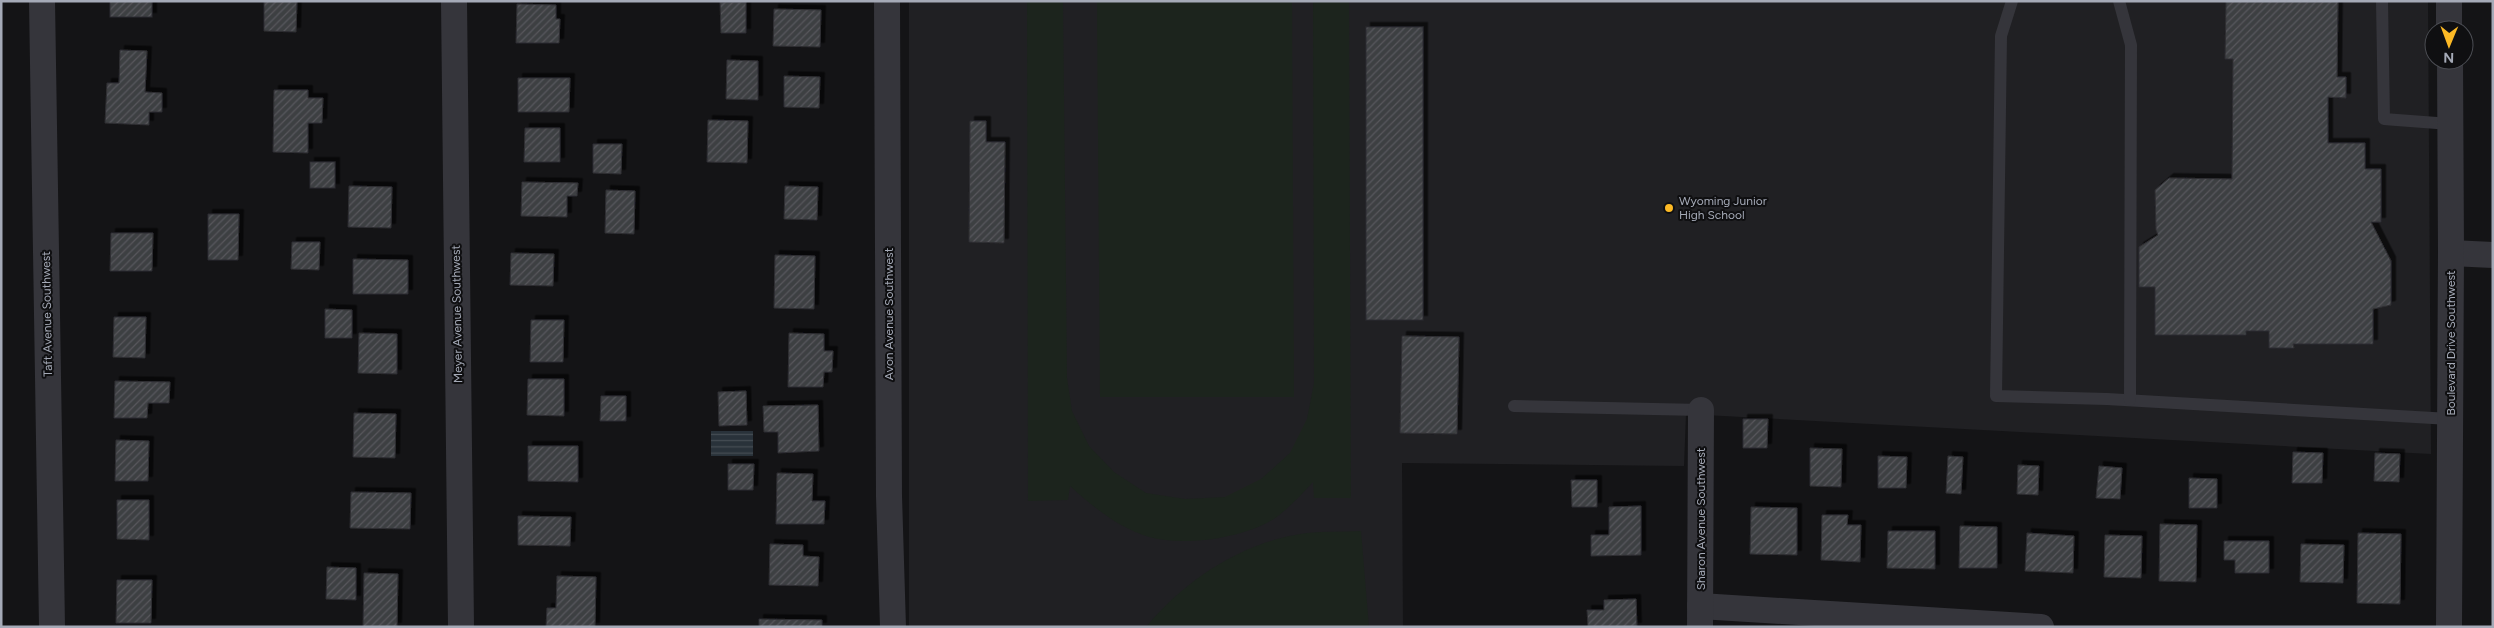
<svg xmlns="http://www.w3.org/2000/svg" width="2494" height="628" font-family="Figtree,sans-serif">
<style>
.built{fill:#202023}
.park{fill:#1c241d}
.water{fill:url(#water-rules)}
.building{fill:url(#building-hatch);stroke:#2e2e32;filter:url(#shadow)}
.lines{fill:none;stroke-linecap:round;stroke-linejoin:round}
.lane{stroke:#35353b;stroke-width:12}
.street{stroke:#35353b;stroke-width:26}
.poi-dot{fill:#fcb925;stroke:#0f0f11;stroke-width:2}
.labels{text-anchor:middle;stroke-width:4;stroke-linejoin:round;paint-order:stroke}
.poi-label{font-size:12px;fill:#a5aab7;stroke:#0f0f11;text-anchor:start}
.street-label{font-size:12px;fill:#a5aab7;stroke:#0f0f11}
</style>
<defs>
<pattern id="water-rules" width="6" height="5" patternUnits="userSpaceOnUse" patternTransform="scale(1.25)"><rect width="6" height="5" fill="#29323a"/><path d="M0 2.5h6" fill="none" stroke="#454d54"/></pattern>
<pattern id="building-hatch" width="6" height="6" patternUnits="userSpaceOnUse" patternTransform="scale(1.25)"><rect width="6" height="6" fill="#3e3f43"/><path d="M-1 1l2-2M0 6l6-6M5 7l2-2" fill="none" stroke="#57585c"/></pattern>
<filter id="shadow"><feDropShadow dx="4.5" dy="-4.5" stdDeviation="0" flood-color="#0009"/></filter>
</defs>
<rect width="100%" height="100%" fill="#141416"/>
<polygon class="built" points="909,1 2428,1 2431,454 1686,414 1684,466 1402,463 1403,627 909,627"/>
<g class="park">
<path d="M1027,1H1063L1067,378L1072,411L1089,446L1114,472L1146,493L1185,499L1225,497L1261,479L1290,453L1307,419L1314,383L1313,1H1349L1351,498H1314L1313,482C1302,494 1291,506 1278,516C1248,538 1185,547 1149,537C1119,528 1093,507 1070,486L1068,500L1028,501Z"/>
<polygon points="1097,1 1292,1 1294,397 1100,397"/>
<path d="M1361,531L1369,627H1146C1186,579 1244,541 1307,533C1325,531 1343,532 1361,531Z"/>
</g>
<rect class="water" x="711" y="431" width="42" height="25"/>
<g class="building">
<rect x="110" y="1" width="42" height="16"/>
<polygon points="264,1 297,1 296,32 264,31"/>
<polygon points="2226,1 2338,1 2337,77 2346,77 2346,98 2328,97 2328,143 2365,143 2365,169 2381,169 2381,222 2371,222 2391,261 2391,305 2373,309 2373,344 2293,344 2294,348 2269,348 2269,331 2246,331 2246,335 2155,335 2155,287 2139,287 2139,247 2158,235 2156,230 2155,190 2169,178 2232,179 2233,59 2225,59"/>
<polygon points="720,2 746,2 746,33 721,33"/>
<polygon points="517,4 556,5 556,19 560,19 559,43 516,43"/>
<polygon points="774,9 821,10 820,47 773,46"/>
<rect x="1366" y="27" width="57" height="293"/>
<polygon points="120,50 147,51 145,92 162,93 162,112 149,112 149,125 105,123 107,83 119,83"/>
<polygon points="727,60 758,61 758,100 726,99"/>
<polygon points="784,76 820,77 819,108 784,107"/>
<polygon points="518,78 570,78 569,112 518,112"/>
<polygon points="274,90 308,90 308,98 323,98 322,123 308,123 308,153 273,152"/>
<polygon points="708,120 748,121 747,163 707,162"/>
<polygon points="970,121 986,121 986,142 1005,142 1004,243 969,242"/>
<polygon points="525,128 560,128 560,162 524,162"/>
<polygon points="593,144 622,144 621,174 593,173"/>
<rect x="310" y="162" width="25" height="26"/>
<polygon points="522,182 578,183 577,196 567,196 567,217 521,216"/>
<polygon points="349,186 392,187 391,228 348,227"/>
<polygon points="785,186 818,187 817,220 784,219"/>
<polygon points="606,190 635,191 634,234 605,233"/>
<polygon points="208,214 239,214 238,260 208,260"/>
<polygon points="111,233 153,233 152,271 110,271"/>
<polygon points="292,242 320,242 319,270 291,269"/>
<polygon points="511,253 554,254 553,286 510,285"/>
<polygon points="775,255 815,256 814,309 774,308"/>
<polygon points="353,259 408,260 408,294 353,294"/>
<polygon points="325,309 352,310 352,338 325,338"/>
<polygon points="114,317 146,317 145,358 113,357"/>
<polygon points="531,320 564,320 563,362 530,362"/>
<polygon points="359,333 397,334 397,374 358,373"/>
<polygon points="789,333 824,334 824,351 833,351 832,372 824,372 823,387 788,387"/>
<polygon points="1402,336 1459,337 1457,434 1400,433"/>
<polygon points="528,379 564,379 564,416 527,415"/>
<polygon points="115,381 170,382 169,403 148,403 147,418 114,418"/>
<polygon points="746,391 747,425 719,426 718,392"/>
<polygon points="601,396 626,396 626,421 600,421"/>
<polygon points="818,405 819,451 778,453 778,432 764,432 763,406"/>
<polygon points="354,413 396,414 395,458 353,457"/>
<polygon points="1743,419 1768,419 1767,448 1743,448"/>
<polygon points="116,440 149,441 148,481 115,481"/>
<polygon points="528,446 578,446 578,482 528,481"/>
<polygon points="1810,448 1842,449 1841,487 1810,486"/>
<polygon points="2293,452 2323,453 2322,483 2292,483"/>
<polygon points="2375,453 2400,454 2399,482 2374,481"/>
<polygon points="1878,456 1907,457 1906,488 1878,488"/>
<polygon points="1948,456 1963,457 1961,494 1946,493"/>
<polygon points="728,464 754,464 753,490 728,490"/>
<polygon points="2018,465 2039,466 2038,495 2017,494"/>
<polygon points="2099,466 2122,468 2120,499 2096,498"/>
<polygon points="777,473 813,474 812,501 825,501 824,524 776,524"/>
<polygon points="2189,478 2217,479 2217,508 2189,508"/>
<polygon points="1571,480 1597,480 1597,507 1572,507"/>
<polygon points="351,492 411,493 410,529 350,528"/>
<polygon points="117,500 149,500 149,540 117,539"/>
<polygon points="1641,506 1641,555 1591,556 1591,535 1609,535 1609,507"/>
<polygon points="1751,507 1797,508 1797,555 1750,554"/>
<polygon points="1822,515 1848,515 1847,525 1861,525 1860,562 1821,560"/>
<polygon points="518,516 571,517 570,546 518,545"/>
<polygon points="2160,524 2197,525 2196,582 2159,581"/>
<polygon points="1960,526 1997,527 1997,568 1959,568"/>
<polygon points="1888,531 1935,531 1935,569 1887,568"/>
<polygon points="2027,533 2074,536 2073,573 2025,571"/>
<polygon points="2358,533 2401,534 2400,604 2357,603"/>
<polygon points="2105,535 2142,536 2141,578 2104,577"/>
<polygon points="2224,541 2269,541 2269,573 2235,573 2235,560 2224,560"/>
<polygon points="770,544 803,545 803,556 819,557 818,586 769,585"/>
<polygon points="2301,544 2344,545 2343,583 2300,582"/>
<polygon points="327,567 356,568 356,600 326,599"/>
<polygon points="364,573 398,574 397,627 363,627"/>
<polygon points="557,576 596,577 595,627 546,627 547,608 556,608"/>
<polygon points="117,580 152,580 151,623 116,623"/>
<polygon points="1636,599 1637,627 1588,627 1587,610 1604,610 1604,600"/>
<polygon points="759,619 822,620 822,627 759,627"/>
</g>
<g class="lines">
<g class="lane">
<polyline points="2012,1 2001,36 1996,396 2107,399 2450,419"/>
<polyline points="2119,1 2131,45 2130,400"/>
<polyline points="2382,1 2384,119 2450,124"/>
<polyline points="1514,406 1701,410"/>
</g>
<g class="street">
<polyline points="42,1 52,627"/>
<polyline points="454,1 461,627"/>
<polyline points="887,1 889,496 893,627"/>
<polyline points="2449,1 2449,30"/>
<polyline points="2451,253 2493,255"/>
<polyline points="1700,606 2041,627"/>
<polyline points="1700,627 1701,410"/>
<polyline points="2449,627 2451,253 2450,60"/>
</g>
</g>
<circle class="poi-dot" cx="1669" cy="208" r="5"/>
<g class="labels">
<g class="poi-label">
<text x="1679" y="205">Wyoming Junior<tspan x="1679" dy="14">High School</tspan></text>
</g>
<g class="street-label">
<text transform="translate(47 314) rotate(-91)" y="4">Taft Avenue Southwest</text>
<text transform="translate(457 314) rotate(-91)" y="4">Meyer Avenue Southwest</text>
<text transform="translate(889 314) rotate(-90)" y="4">Avon Avenue Southwest</text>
<text transform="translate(2451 343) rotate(-90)" y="4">Boulevard Drive Southwest</text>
<text transform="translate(1701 519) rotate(-90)" y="4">Sharon Avenue Southwest</text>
</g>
</g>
<rect width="2494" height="628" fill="none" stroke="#a5aab7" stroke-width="5"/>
<g transform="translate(2449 45) rotate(181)"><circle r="24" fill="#0f0f11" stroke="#4b4d53"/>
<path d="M0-4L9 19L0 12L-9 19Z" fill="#fcb925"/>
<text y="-8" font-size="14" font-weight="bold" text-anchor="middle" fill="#a5aab7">N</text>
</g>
</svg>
